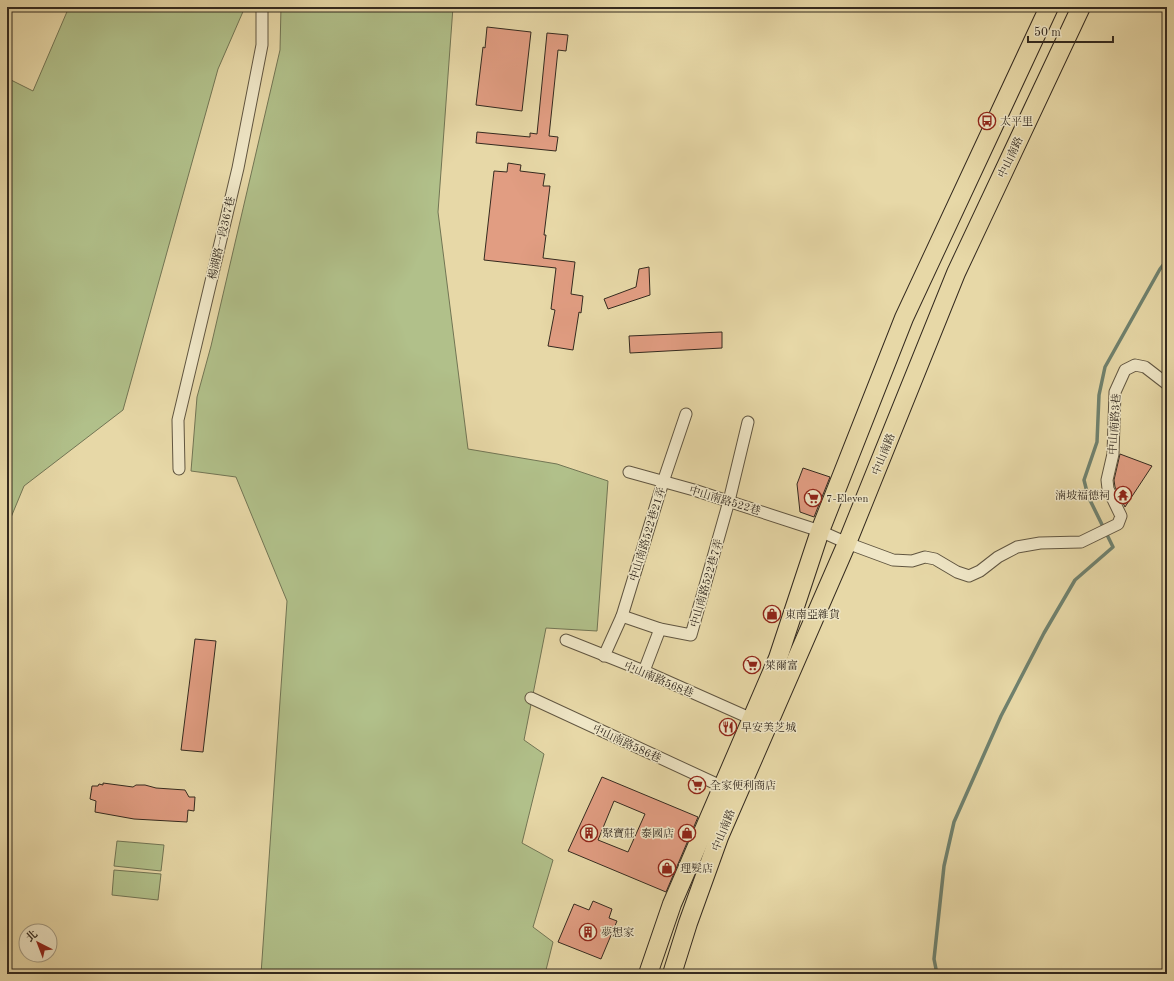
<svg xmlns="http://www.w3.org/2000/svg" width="1174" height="981" font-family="'Old Standard TT','Noto Serif TC',serif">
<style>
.green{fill:#b1c08a;stroke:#727554}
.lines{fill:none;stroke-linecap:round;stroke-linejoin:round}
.stream{stroke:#6f816e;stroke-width:3.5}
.building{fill:#e19d82;stroke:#342a1f;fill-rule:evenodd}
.street-casing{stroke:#615641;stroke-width:13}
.primary-casing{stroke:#342a1f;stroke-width:20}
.street{stroke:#efe6c6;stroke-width:11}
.primary{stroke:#e7d8a7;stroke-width:18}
.labels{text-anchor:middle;stroke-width:3;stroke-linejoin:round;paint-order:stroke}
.poi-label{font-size:11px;fill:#342a1f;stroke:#efe6c6;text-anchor:start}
.street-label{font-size:11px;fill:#342a1f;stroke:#efe6c6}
</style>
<rect width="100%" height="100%" fill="#e7d8a7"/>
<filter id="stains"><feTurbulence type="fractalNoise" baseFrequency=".005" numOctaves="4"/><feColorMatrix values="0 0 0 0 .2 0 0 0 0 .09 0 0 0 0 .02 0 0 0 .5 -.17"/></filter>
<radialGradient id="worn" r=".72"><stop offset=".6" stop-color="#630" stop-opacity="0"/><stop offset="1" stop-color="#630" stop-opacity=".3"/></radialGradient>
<g class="green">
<polygon points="69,7 126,7 137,8 143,7 245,7 218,69 123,410 24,486 7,527 7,78 33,91"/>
<polygon points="281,7 453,7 438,212 468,449 557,464 608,481 597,631 546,628 524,740 544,754 522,843 553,860 533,927 553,942 545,974 261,974 287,601 236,477 191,471 197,397 211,346 280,50"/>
<polygon points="117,841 164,845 161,871 114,866"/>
<polygon points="114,870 161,874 158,900 112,895"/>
</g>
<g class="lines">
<polyline class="stream" points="937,974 934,959 944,866 954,822 1001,716 1044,633 1075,580 1113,547 1088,496 1084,480 1097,442 1099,395 1105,367 1160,269 1167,260"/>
</g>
<g class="building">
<polygon points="487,27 531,32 522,111 476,105 483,47 485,48"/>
<polygon points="547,33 568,35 566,51 558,50 549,136 558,137 556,151 476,143 477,132 530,137 530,133 537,134"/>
<polygon points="508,163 521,165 520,171 545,174 543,186 550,186 544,235 546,235 543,258 575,262 571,294 583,296 581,313 579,312 573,350 548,346 555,310 551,309 556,268 484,260 494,171 507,172"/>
<polygon points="649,267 650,295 608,309 604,299 636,287 639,269"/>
<polygon points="722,332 722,348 630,353 629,336"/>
<polygon points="1120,454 1152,466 1125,507 1115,487 1114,480"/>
<polygon points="803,468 830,477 814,517 800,512 797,484"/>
<polygon points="195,639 216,641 203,752 181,750"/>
<path d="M602,777L698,817L666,892L568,851ZM614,801L645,814L628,852L598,840Z"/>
<polygon points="103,783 133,787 136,785 145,785 156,788 185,790 189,797 195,797 194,811 188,810 187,822 134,819 95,812 96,801 90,799 92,786 98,786 99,784 103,785"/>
<polygon points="593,901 612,909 609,918 617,921 601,959 558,942 574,904 589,910"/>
</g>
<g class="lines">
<defs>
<g id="street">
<polyline points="686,414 663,482 622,616 660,629 691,635 729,501 748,422"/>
<polyline points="179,469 178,420 238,168 262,45 262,7"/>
<polyline points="629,472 694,490 820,531 847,543 893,560 912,561 925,557 935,559 957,572 969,576 980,571 998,557 1017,547 1040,543 1081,542 1118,524 1121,516 1108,489 1107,480 1113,454 1115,392 1125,370 1135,365 1145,367 1167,384"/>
<polyline points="566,640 644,671 752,719"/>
<polyline points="604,656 622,616"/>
<polyline points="644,671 660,629"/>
<polyline points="531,698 723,787"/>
</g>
<g id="primary">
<polyline points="648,974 672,904 778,658 820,531 904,318 1049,7"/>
<polyline points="672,974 688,923 719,837 847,543 956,273 1081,7"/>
</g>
</defs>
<use href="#street" class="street-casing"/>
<use href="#primary" class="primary-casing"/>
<use href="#street" class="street"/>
<use href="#primary" class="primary"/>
</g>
<defs>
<symbol id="bus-ring" viewBox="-11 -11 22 22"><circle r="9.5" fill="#efe6c6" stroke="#8f2418" stroke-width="1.5"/><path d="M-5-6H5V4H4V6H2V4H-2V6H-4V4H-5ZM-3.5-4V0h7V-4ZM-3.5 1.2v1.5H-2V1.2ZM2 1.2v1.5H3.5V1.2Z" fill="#8f2418"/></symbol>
<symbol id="temple-ring" viewBox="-11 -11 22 22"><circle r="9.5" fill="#efe6c6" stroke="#8f2418" stroke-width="1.5"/><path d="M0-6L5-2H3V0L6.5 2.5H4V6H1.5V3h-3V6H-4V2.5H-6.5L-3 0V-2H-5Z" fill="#8f2418"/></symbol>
<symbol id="supermarket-ring" viewBox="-11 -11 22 22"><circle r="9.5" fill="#efe6c6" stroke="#8f2418" stroke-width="1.5"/><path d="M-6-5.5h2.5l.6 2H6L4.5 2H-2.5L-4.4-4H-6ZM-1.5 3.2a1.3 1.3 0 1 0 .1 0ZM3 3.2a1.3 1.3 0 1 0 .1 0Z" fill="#8f2418"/></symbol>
<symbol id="shop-ring" viewBox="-11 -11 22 22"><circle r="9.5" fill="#efe6c6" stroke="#8f2418" stroke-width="1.5"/><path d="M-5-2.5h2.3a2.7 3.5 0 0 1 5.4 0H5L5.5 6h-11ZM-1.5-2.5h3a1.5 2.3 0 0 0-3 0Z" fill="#8f2418"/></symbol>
<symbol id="restaurant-ring" viewBox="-11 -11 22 22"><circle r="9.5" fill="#efe6c6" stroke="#8f2418" stroke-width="1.5"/><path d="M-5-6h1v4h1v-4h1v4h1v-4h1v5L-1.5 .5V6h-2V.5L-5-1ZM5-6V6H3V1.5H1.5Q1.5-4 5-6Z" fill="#8f2418"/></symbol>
<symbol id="building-ring" viewBox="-11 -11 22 22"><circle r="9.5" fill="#efe6c6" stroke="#8f2418" stroke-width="1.5"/><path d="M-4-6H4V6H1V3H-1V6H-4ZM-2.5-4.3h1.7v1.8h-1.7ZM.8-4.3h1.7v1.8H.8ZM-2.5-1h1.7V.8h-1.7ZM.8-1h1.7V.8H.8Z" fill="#8f2418"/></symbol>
</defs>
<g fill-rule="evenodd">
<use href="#bus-ring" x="977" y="111" width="20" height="20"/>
<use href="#temple-ring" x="1113" y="485" width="20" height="20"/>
<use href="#supermarket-ring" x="803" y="488" width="20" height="20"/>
<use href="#shop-ring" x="762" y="604" width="20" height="20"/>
<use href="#supermarket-ring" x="742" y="655" width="20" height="20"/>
<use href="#restaurant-ring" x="718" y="717" width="20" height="20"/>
<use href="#supermarket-ring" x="687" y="775" width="20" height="20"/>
<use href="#building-ring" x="579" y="823" width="20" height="20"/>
<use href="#shop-ring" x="677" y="823" width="20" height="20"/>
<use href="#shop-ring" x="657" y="858" width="20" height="20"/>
<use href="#building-ring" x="578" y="922" width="20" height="20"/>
</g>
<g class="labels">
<g class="poi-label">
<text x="1000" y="125">太平里</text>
<text x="1110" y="499" text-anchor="end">湳坡福德祠</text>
<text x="826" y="502">7-Eleven</text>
<text x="785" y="618">東南亞雜貨</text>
<text x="765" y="669">萊爾富</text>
<text x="741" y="731">早安美芝城</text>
<text x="710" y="789">全家便利商店</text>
<text x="602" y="837">聚寶莊</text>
<text x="674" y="837" text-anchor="end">泰國店</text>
<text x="680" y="872">理髮店</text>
<text x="601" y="936">夢想家</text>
</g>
<g class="street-label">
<text transform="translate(1010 157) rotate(-65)" y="4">中山南路</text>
<text transform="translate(221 238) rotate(-77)" y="4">楊湖路一段367巷</text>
<text transform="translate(1114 424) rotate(-86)" y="4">中山南路3巷</text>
<text transform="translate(883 454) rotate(-68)" y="4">中山南路</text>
<text transform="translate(725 500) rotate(17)" y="4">中山南路522巷</text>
<text transform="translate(647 534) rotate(-73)" y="4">中山南路522巷21弄</text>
<text transform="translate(706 583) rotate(-74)" y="4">中山南路522巷7弄</text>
<text transform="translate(659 679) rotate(23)" y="4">中山南路568巷</text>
<text transform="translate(627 743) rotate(25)" y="4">中山南路586巷</text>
<text transform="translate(723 830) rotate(-68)" y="4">中山南路</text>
</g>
</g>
<rect width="1174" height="981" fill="none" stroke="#e7d8a7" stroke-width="24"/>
<rect x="8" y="8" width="1158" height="965" fill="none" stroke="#342a1f" stroke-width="2"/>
<rect x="12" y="12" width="1150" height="957" fill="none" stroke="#342a1f"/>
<g transform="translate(38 943) rotate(318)"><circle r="19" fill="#efe6c6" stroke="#a49b83"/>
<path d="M0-3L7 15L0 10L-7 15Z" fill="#8f2418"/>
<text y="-6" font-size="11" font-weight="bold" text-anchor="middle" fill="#342a1f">北</text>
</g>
<path d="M1028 36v6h85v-6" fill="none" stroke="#342a1f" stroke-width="2"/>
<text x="1034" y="36" font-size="12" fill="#342a1f" stroke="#efe6c6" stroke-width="3" paint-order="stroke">50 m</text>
<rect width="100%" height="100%" filter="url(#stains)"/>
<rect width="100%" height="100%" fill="url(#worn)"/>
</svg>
